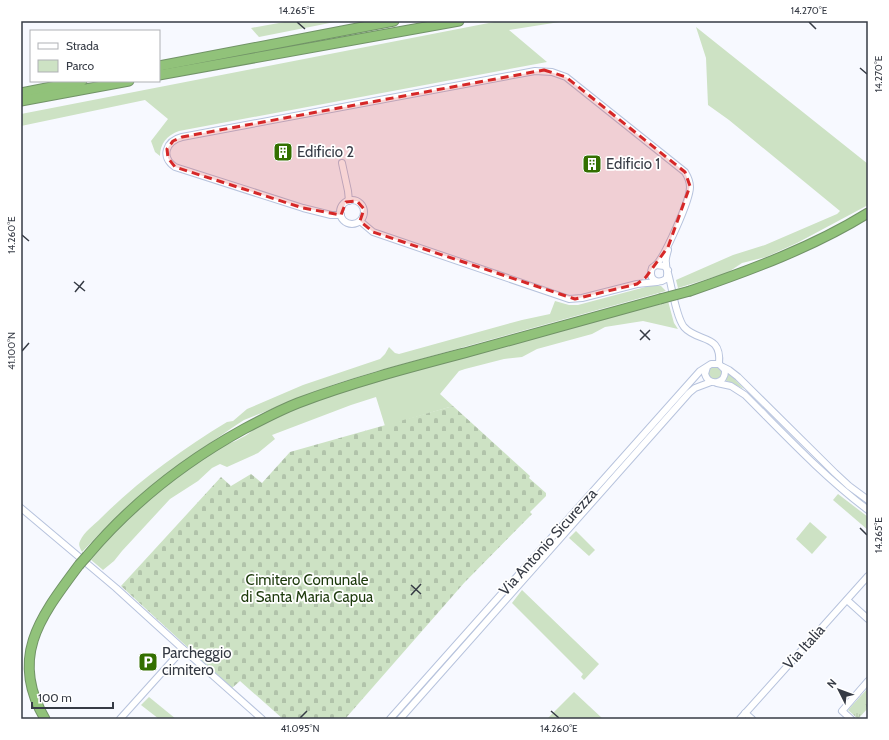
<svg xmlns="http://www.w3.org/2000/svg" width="889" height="740" font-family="Cabin,sans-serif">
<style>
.green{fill:#cde2c4}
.cemetery{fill:url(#cemetery-stones)}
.park{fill:url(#park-tufts)}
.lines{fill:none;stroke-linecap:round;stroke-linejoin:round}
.minor-casing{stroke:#b7c3dd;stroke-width:8}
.highway-casing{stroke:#719367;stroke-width:11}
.minor{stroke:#fff;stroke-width:6}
.highway{stroke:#91c27a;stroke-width:9}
.highway-bridge-casing{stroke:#719367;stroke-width:11;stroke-linecap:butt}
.highway-bridge{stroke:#91c27a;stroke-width:9}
.marked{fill:#d62828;fill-opacity:0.2;stroke:#d62828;stroke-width:3;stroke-dasharray:8 5;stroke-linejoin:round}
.ticks{fill:none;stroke:#363b45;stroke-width:1.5}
.labels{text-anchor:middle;stroke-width:3.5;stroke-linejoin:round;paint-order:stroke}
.poi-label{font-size:15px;fill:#363b45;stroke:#fff;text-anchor:start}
.street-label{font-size:15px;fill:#363b45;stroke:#fff}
.park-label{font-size:15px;fill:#1c390b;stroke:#fff}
.neatline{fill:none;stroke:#363b45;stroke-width:1.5}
.ticks-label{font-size:10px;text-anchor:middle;fill:#363b45}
</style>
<defs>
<pattern id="cemetery-stones" width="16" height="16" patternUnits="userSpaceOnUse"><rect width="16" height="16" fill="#cde2c4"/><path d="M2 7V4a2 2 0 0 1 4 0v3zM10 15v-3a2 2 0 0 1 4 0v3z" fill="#b1c3aa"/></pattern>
<pattern id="park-tufts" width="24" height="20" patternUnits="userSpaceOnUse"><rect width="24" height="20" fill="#cde2c4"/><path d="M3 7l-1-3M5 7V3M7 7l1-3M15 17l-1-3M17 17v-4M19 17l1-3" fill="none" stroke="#b1c3aa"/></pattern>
</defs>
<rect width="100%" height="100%" fill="#f7f9ff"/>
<g class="green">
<polygon points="290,21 340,21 259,37 251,28"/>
<path d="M499,21H566L509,30L547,62L179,131C167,135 160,144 160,156L155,152L151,141L168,119L145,100L21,126V114Z"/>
<polygon points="696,27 868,164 868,205 797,243 766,257 742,263 727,273 678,288 676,280 733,255 765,245 837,214 840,211 729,120 708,105 706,58"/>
<path d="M653,285L661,286L666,291L374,372L335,384L244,420C234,426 225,433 216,439C166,472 123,508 82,552C80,548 78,545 80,541C84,532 94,525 101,518C138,481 181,450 227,422L233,421L247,409L303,385L380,359L385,354L389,347L395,353L399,354L522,320L550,314L555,301L569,305H578Z"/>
<path d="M668,301L674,323L678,329L643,321L605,327L592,334L537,349L522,357L504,359L465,369L459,371L440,394L453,406L385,426L376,397L351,405L272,435L275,439L258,453L227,467L220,464L212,468L198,481L170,499L122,551L114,561L103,570L90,559C128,517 169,478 217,449C225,444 233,443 241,438C250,434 257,426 265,422C325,393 389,377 453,360C524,340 596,321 668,301Z"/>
<circle cx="715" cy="373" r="7"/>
<polygon points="727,371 744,389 725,380 727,376"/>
<polygon points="838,494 868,517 868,530 833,500"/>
<polygon points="810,522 827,537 812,554 796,539"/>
<polygon points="576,531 595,550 589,556 569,538"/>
<polygon points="522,590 599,664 584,680 581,677 583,674 512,603"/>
<polygon points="574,692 603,719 547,719"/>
<polygon points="149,697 176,719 159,719 141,705"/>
</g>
<polygon class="cemetery" points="453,406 530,476 529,478 546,493 546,496 530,512 532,514 464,583 345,719 283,719 240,681 232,688 121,586 221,477 231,486 251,474 262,483 290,452"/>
<polygon class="park" points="868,688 868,708 858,719 848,710"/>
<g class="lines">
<defs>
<g id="minor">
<polyline points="342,163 348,191 349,201"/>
<circle cx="352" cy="212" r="12"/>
<path d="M341,215H331L303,208L175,167C160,157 166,141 182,137L535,71L552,72L566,77L685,172C688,177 690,182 690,187C690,200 665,256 656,265"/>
<polyline points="360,221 373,232 569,299 582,298 637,284 657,282"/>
<path d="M668,270L664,266L656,265L652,268C648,279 657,285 666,279C669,273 666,270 666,263C665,259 667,254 668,250"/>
<path d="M668,273C672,287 676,317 684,327C698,343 722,333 719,364"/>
<polyline points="723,367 729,370 738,377 835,473 849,486 868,500"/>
<path d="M717,383L731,386L745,395C785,435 823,476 868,510"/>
<polyline points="21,508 116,588 183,649 262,719"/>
<polyline points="847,600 868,619"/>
<polyline points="745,713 752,719"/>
<polyline points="120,719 183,649"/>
<path d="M390,719L700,371L711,364H719L725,370C726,384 709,387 705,374L707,367"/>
<polyline points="400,719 689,393 695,388 711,382"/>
<polyline points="740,719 868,576"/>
<polyline points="851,719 842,711 868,681"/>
</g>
<g id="highway">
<polyline points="159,66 394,21"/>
<polyline points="159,75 459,21"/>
<polyline points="21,93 82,81"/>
<polyline points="21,101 129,81"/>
<path d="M690,291C751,270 813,247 868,213"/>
<path d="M87,556C131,504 184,462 244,429C261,420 280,410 298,403C353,382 411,367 468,352C532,334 596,317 660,299"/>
<path d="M45,719C8,656 42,615 79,565"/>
</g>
</defs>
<use href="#minor" class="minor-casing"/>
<use href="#highway" class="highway-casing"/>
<use href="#minor" class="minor"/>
<use href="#highway" class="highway"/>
<defs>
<g id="highway-bridge">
<polyline points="660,299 690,291"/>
<polyline points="79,565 87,556"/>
</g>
</defs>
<use href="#highway-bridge" class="highway-bridge-casing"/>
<use href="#highway-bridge" class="highway-bridge"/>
</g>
<path class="marked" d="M544,70L566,77L685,172L690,186L668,247L646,277L637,284L575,299L373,232L360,221L364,209L357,201L346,202L341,215L303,208L175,167L168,158L167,149L173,141L182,137Z"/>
<path class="ticks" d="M297,22L305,29M809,22L816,29M860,68L867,74M22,235L29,241M74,282L85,291M75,292L84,281M640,330L650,340M640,340L650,330M22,351L29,343M860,528L867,535M411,585L421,594M411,595L421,584M551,711L559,718M300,718L307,711"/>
<defs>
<symbol id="building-square" viewBox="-11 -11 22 22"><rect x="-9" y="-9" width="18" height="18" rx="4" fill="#336f00" stroke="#fff"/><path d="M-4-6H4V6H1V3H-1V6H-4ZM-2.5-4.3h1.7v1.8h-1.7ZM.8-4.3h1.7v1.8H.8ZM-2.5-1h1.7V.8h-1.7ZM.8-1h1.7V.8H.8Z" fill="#fff"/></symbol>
<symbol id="parking-square" viewBox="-11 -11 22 22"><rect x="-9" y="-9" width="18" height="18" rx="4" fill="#336f00" stroke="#fff"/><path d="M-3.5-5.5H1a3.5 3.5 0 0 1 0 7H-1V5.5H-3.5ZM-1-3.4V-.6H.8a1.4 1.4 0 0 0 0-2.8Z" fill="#fff"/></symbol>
</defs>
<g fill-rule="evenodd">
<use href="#building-square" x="272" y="141" width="22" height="22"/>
<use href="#building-square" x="581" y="153" width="22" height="22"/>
<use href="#parking-square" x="137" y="651" width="22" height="22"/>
</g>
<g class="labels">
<g class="poi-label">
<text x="297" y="157">Edificio 2</text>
<text x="606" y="169">Edificio 1</text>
<text x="162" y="658">Parcheggio<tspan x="162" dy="17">cimitero</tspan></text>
</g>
<g class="street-label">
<text transform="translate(548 542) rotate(-48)" y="5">Via Antonio Sicurezza</text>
<text transform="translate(804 647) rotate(-48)" y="5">Via Italia</text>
</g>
<g class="park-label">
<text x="307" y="585">Cimitero Comunale<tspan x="307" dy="17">di Santa Maria Capua</tspan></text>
</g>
</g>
<rect width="889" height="740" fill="none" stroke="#ffffff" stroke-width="44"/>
<rect x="30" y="30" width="130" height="52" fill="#ffffff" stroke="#afb1b5"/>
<rect x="38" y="43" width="20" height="6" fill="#ffffff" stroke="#afb1b5"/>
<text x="66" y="50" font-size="12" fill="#363b45">Strada</text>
<rect x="38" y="60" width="20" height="12" fill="#cde2c4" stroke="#afb1b5"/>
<text x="66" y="70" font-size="12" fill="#363b45">Parco</text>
<g transform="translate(839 690) rotate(312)" stroke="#ffffff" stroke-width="3" paint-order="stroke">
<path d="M0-3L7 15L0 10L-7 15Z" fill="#363b45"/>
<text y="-6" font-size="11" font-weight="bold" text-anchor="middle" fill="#363b45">N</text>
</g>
<path d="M32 702v6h81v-6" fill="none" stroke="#363b45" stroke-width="2"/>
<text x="38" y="702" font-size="12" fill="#363b45" stroke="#ffffff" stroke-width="3" paint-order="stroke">100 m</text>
<rect x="22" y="22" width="845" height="696" class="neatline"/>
<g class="ticks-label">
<text x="297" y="14">14.265°E</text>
<text x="809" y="14">14.270°E</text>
<text transform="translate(878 74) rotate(-90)" y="4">14.270°E</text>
<text transform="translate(11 235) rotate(-90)" y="4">14.260°E</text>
<text transform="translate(11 351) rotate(-90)" y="4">41.100°N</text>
<text transform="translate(878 535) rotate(-90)" y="4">14.265°E</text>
<text x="300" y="732">41.095°N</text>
<text x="559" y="732">14.260°E</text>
</g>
</svg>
